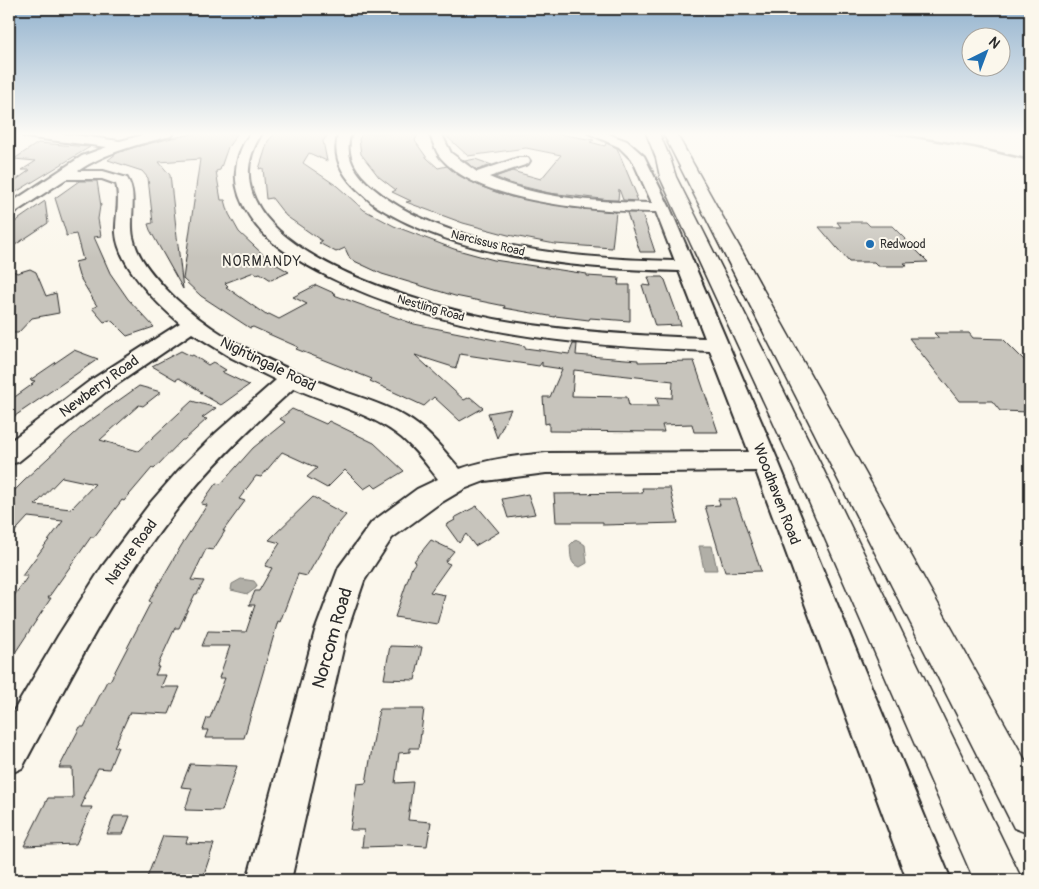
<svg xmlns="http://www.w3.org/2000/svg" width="1039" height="889" font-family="Pangolin,sans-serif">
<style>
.water{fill:#b1afa7;stroke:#7b7a75}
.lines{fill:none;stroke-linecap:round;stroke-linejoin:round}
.stream{stroke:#7b7a75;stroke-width:2.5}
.building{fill:#c7c4bc;stroke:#2b2b2b;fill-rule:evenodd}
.minor-casing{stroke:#2b2b2b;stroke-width:4}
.highway-casing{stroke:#2b2b2b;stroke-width:3}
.minor{fill:#fbf7ec;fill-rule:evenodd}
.highway{fill:#fbf7ec;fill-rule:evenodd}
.poi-dot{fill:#1f6fb2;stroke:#fbf7ec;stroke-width:2}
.labels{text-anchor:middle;stroke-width:4;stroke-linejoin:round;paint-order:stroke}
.far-street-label{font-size:12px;fill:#2b2b2b;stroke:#fbf7ec}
.far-poi-label{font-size:12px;fill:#2b2b2b;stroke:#fbf7ec;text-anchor:start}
.far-neighbourhood-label{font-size:14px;letter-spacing:1px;fill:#2b2b2b;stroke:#fbf7ec}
.street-label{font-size:15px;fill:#2b2b2b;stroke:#fbf7ec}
.near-street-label{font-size:18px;fill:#2b2b2b;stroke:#fbf7ec}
</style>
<rect width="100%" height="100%" fill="#fbf7ec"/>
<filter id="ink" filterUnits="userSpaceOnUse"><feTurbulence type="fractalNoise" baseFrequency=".02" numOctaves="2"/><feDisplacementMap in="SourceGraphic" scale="10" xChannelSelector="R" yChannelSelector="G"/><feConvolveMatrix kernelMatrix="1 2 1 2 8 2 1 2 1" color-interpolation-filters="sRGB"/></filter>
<g filter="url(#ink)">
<g class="water">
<path d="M578,540L585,545L587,563L580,567C569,565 571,554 570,545L574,541Z"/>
<polygon points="699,546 712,546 717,570 704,570"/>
<polygon points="241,579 254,581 257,585 256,588 248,594 231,590 232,584"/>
</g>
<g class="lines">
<polyline class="stream" points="890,133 974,147 1030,160"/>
</g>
<g class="building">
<path d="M198,133H238L228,147L220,170L216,171L221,200H225L229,214L239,232L269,260L289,272L271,280L260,273L257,274L254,272L225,283L228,286L226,287L266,315L269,314L279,319L307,304L293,297L316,285L336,294L334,295L414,324L525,346V348L569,354L573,344H577L576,355L638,360V362L694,361L718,432H694L692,424L662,425L664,432L549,431V423L545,424L543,397H550L562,369L542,366V362L539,366L460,354L456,368L415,355L464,400L470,397L483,408L460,421L434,397L424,406L370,381L372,379L296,349L298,347L253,327L250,328L201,296L183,279L200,159L159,162L170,175L183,289L150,230L148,224L153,223L148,178L142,171L108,160L117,153L135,147L172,138ZM574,370L673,381L672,398L656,397L659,406H629L627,397L572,396Z"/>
<polygon points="275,133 329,133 323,141 327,161 309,153 303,163 337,186 364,210 394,226 454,249 494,260 587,274 587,276 619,278 618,285 630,285 630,321 590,318 589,320 555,316 555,317 504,308 505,306 455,296 382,274 350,259 345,248 336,252 319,243 322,241 286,216 272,198 266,199 263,168 259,169 268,141"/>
<polygon points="363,133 418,133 415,141 427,158 438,168 447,166 458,175 482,187 511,197 573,208 616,212 612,248 555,244 508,235 463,223 406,202 411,201 392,192 396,190 379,177 361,154 359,139"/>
<polygon points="443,133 554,133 594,140 590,142 605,146 606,143 617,148 637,196 635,196 637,201 623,200 619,189 618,200 611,200 549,193 509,183 495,177 512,171 541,179 561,155 526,148 468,156"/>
<polygon points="38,143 90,147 11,195 9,191 9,185 30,170 22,170 36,161 14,159"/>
<polygon points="475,159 492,165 477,170 465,161"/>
<polygon points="79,181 97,181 101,206 100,206 98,219 101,236 94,237 110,273 128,299 154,327 127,336 113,322 110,320 104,322 92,308 97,306 79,276 75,262 83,260 76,234 66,236 66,233 55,198"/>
<polygon points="45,201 48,223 9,249 9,226"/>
<polygon points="627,213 642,213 655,252 640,252"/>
<polygon points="837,222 866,222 870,226 892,226 928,262 904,263 907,266 878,266 874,262 849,262 819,227 841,227"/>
<polygon points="9,269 17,273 30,269 36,272 46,296 56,293 59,313 32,318 18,333 9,333 9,313 14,301 9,284"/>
<polygon points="648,277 662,277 665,280 681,325 655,326 642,285 651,286"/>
<polygon points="934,333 969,333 973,338 1003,339 1030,366 1030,412 1000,411 992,401 959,401 909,338 939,338"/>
<polygon points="74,350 98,359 9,420 9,401 33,384 31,384 35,381 30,380"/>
<polygon points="181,351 191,356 193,355 208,365 213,362 226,370 222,372 249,385 221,405 200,393 202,392 179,378 176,380 152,366"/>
<path d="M139,386L161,392L143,406L139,405L100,440L138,451L192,401L216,408L202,418L207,419L184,440H182L154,469L152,468L124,501L122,500L94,537H91L48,598H51L9,662V603L28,576H22L63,521L28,517L9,538V496L25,480H24L84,425ZM62,477L95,484L71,509L35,505Z"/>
<polygon points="292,409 326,424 329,421 374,443 404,471 376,488 372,484 364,489 345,470 327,488 307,477 317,468 282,452 261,477 256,476 239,499 245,501 223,531 225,531 213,550 206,549 191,580 204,581 197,594 195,594 179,628 175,628 157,667 159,667 155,675 166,675 161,687 180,687 169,714 130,712 114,747 118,747 109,769 98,768 83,798 85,798 81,807 92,807 76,844 24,846 48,798 73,798 72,768 59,768 80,727 84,727 107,681 110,681 151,602 149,601 181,546 207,505 201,504 216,483 221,484 253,448 285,422 280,419"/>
<polygon points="511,409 497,438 488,413"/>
<polygon points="642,488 670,488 678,523 603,525 603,522 556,522 554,494 643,493"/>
<polygon points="528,494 535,514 508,518 502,499"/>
<polygon points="313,497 346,515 334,529 307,576 298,574 280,622 278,621 244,738 205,738 208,730 203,730 207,718 210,718 225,678 219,678 230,646 202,646 208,631 246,632 255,605 249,605 255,591 259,591 272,568 265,566 280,543 269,540"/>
<polygon points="718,499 736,499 761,571 725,572 705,506 720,505"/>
<polygon points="477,506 499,532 475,546 466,534 459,543 446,525 455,520 454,518"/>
<polygon points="431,540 454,551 445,562 450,564 430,592 445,595 437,624 395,617 412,567 416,562 414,561"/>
<polygon points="390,646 422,647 415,680 384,679"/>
<polygon points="379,709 424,709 419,748 410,748 410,752 399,753 395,783 413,782 408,820 431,822 427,846 394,844 394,846 362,847 364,830 350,830 357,784 366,783"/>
<polygon points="190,764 237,766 222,811 185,810 192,788 181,787"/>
<polygon points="114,816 130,816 123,834 107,834"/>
<polygon points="163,836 188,837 186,843 214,844 202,880 146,880"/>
</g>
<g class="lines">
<defs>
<path id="minor" d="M19,133H58L120,141L151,133H173L171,136C139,144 106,152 78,171H103L127,178C138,195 129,218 133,237C137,257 152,274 165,288C212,338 276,365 340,390C364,399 390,406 412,421C431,434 445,452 460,469C488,459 516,456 546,453L749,452L710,351C579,346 446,335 327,276C299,261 268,245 250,217C231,189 231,161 250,133H262C189,247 440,311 512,322C576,332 640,336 705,338L679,271C583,269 461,259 378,207C371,203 365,196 358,190C342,175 331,156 339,133H351C343,157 356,174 373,188C444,249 584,259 675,261L656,212C599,211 480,204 441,158C435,151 433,141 429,133H441L451,153L477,172L518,158H528L530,161L528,164L489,177C539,199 598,202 652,203L633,161L619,147L588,133H606L627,141L644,156L670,208L778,461L951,880H907L756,471L546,473L485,481L464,489L437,505L392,538L364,581L347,631L291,880H247L315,631L339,567L372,522L417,489L438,479C427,465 416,450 402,438C372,413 330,404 294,388C250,428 207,469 171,517C111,594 68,683 22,768L9,774V719L58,636L102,567L151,502L178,471L216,433L276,380L232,358L192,333L107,391L18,462L9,464V442L91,380L180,323C157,304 118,265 116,233C115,217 121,200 116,184L102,179H66L14,213L9,214V204L82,156L107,147L25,137Z"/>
<g id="highway">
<polygon points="646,133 659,133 670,158 676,177 820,463 1022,880 974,880 792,463 660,177 656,158"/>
<polygon points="663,133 676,133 1030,769 1030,834 1014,828"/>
</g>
</defs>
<use href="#minor" class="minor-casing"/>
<use href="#highway" class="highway-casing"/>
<use href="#minor" class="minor"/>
<use href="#highway" class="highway"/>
</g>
</g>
<linearGradient id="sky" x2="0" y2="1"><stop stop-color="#92b2ce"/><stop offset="0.52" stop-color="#fdfbf6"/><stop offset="1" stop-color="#fdfbf6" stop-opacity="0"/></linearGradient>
<rect width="1039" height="258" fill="url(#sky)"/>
<circle class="poi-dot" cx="870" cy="244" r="5"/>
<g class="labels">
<g class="far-street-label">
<text transform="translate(488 243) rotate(14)" y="4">Narcissus Road</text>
<text transform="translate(431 308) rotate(16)" y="4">Nestling Road</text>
</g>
<g class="far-poi-label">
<text x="880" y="248">Redwood</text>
</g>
<g class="far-neighbourhood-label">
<text x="262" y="266">NORMANDY</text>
</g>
<g class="street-label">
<text transform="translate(268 364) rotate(26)" y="5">Nightingale Road</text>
<text transform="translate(99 386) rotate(-36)" y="5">Newberry Road</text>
<text transform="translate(777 494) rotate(69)" y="5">Woodhaven Road</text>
<text transform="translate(131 552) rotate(-54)" y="5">Nature Road</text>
</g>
<g class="near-street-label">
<text transform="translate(332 638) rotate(-74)" y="6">Norcom Road</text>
</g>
</g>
<rect width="1039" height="889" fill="none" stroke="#fbf7ec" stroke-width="30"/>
<rect x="15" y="15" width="1009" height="859" fill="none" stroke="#2b2b2b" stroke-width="2" filter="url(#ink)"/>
<g transform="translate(986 52) rotate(42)"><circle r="24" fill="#fbf7ec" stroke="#a8a59f"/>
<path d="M0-4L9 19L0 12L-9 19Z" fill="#1f6fb2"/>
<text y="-8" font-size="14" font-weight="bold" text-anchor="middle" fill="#2b2b2b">N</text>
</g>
</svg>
